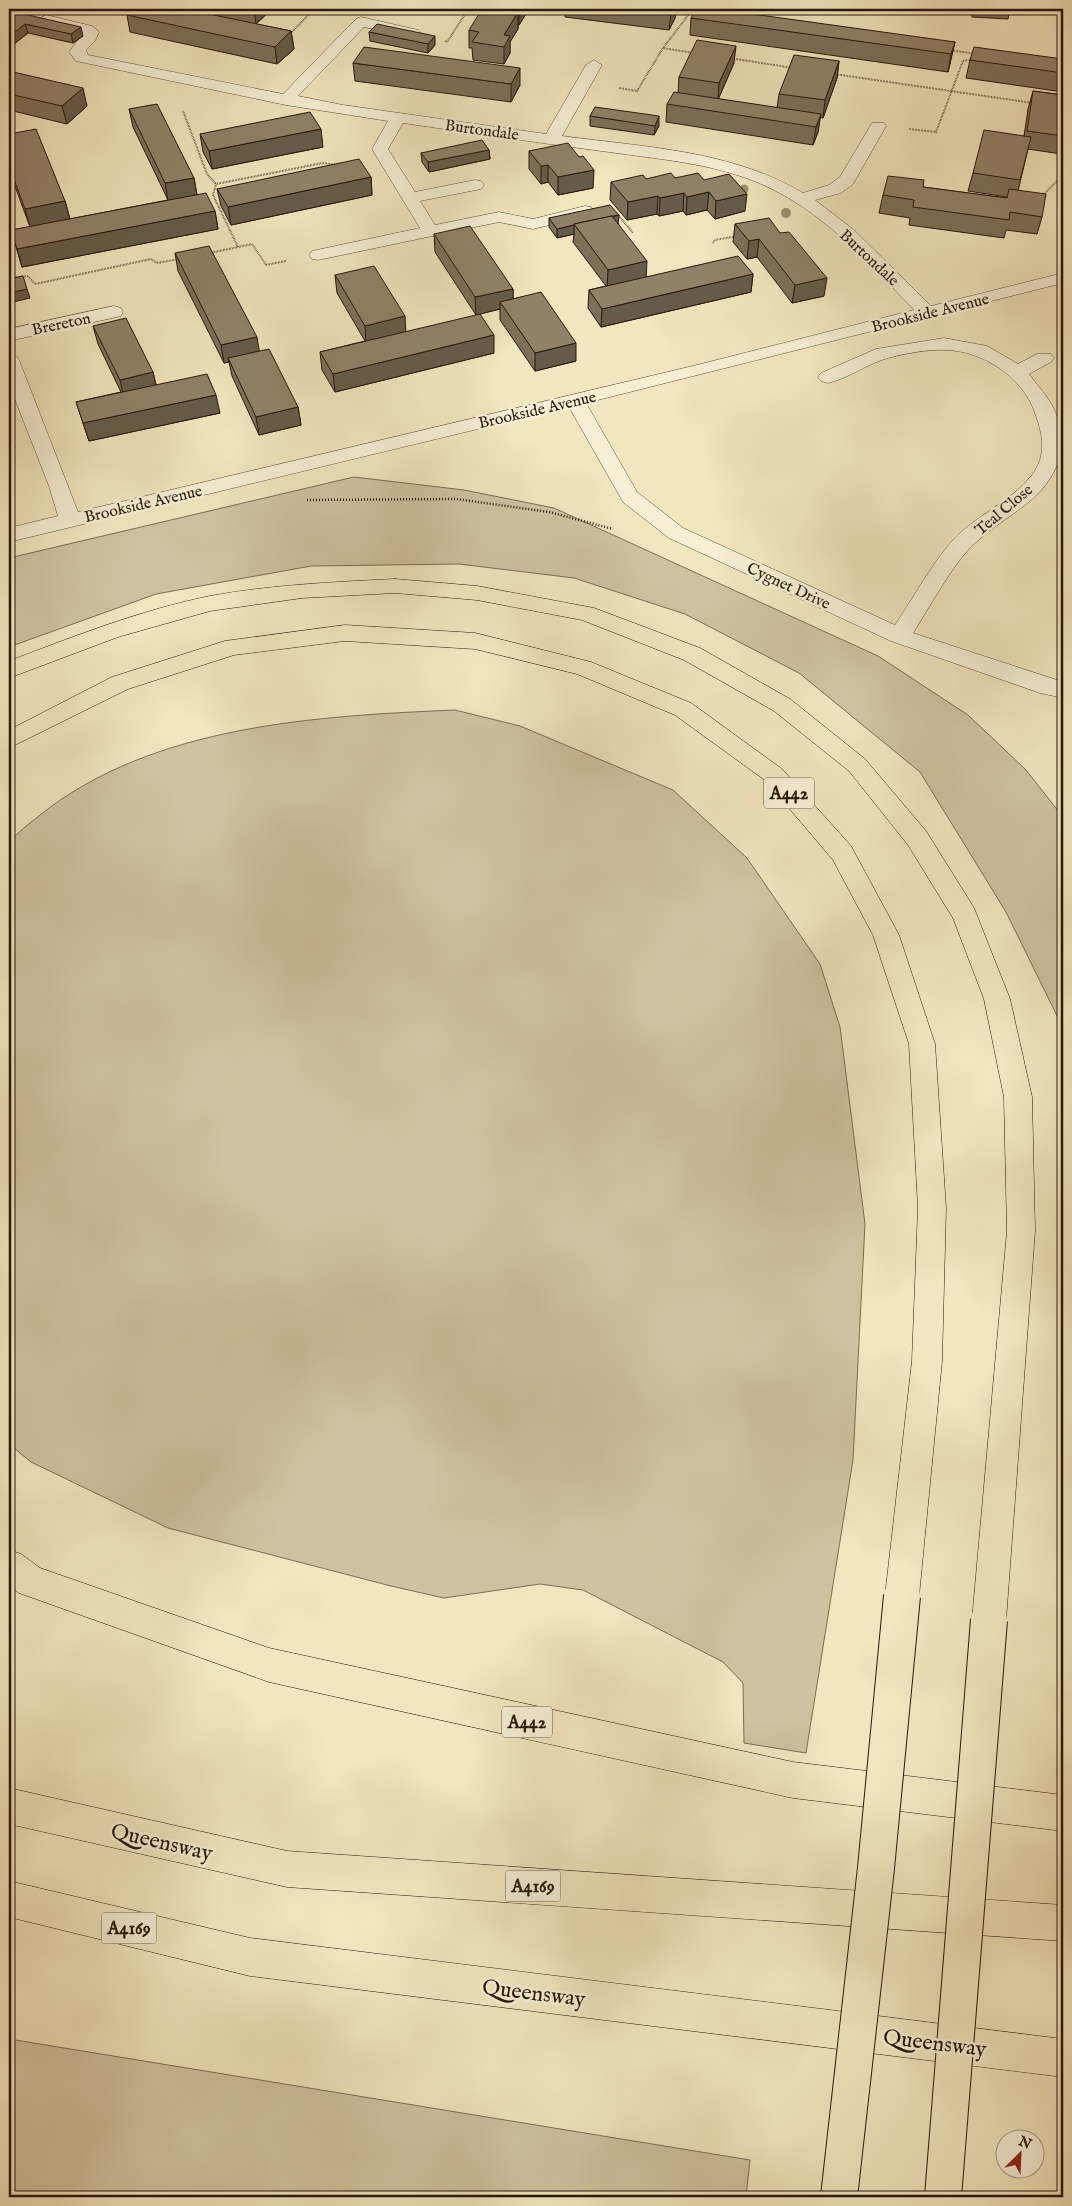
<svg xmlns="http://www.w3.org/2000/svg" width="1072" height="2206" font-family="'IM FELL English',serif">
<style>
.green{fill:#cfc39f;stroke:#7b6c54}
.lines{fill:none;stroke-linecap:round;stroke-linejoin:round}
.minor-casing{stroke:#5a4a37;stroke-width:1}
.major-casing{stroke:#27160a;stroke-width:1}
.highway-casing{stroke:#27160a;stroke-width:1}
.path-far1{stroke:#27160a;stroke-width:2;stroke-dasharray:0.5 1;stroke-linecap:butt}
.path{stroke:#27160a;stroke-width:2.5;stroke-dasharray:1 2;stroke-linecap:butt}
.minor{fill:#f6efd5;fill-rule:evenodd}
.major{fill:#f1e6be;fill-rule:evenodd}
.highway{fill:#f1e6be;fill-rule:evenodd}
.major-bridge-casing{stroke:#27160a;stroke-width:38;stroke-linecap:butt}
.highway-bridge-casing{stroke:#27160a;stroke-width:38;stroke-linecap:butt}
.major-bridge{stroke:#f1e6be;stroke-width:36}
.highway-bridge{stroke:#f1e6be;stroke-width:36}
.tree{fill:#9d9074}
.wall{fill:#7c7059;stroke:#27160a}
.shaded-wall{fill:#655b49;stroke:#27160a}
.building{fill:#908268;stroke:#27160a}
.labels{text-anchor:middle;stroke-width:5;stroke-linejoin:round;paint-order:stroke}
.far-street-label{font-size:16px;fill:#27160a;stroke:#f6efd5}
.shield{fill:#f6efd5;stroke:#655747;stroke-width:1}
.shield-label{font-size:18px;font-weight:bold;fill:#27160a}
.near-street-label{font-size:22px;fill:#27160a;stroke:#f6efd5}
</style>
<rect width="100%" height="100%" fill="#f1e6be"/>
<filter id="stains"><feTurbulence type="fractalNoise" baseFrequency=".004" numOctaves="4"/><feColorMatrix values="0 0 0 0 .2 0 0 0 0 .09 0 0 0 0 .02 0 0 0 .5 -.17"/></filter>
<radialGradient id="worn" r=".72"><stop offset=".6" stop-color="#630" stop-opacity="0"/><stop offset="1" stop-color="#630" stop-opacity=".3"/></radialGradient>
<g class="green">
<polygon points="354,477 464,490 554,508 878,656 968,715 1026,770 1063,817 1063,1028 1006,912 920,772 799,673 685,614 574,578 459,564 311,566 156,594 9,647 9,558"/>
<path d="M455,710L520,726L673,790L747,858L820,964L840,1027L865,1224L853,1460L806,1753L744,1743L743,1683L723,1662L583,1590L540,1584L444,1598L391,1586L168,1528L31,1462L9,1444V842C18,832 29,824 40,815C153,725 317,716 455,710Z"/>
<polygon points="9,2039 750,2160 746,2197 9,2197"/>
</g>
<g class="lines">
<defs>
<g id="minor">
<path d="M46,15L92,26L99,32L95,41L86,50L88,55L283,94L356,19L361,17L418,30L421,33L418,36L413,38L364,27L298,96L343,105L546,134L586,65L594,60L602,65L562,136C643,147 731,150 803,193L829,185L840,177L872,123H884L886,126L853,184L841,193L815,200L854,230L931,306L1063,273V283L586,403L637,492L683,528L895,625C912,600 933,562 953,540C976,515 1011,502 1032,475C1047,455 1043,435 1035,413C1023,377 982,350 944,350C929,349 902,354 888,358C867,364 849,378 828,383L821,381L818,377L821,373L876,349L944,338L987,346L1018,364L1037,354H1051L1054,358L1051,362L1029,374C1036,384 1046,394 1052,405C1072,444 1059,479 1025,505C1006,520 985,532 968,550C949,571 929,608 913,633L1063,682V698L1040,693L891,641L669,538L623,502L569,407L9,542V528L58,516L49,486L9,384V354L16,356L19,360L78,512L697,365L914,310C872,266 829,218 774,190C723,164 665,160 609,152C540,143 472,133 403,123L388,149L415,192L475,180L481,181L484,185L481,189L420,201L435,225L499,212L533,219L585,206L591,207L594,211L591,215L533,229L499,222L318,260L312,259L309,255L312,251L420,228L372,149L388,121L286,105L76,61L69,52L83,33L41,23L38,20Z"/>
<polygon points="114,306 121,308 123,312 121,316 9,341 9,329"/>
</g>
<g id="major">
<path d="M395,579L477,586L594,608L700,648L790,699L865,759L926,831L974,908L1010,999L1032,1097L1035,1231L1006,1620L1001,1632L989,1637L977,1632L972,1620L1007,1231L1004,1097L984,999L953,918L908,845L849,771L774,711L684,660L582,620L477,600L395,593L302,598L210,611L118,637L9,678V661C75,636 141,610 210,596C271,585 333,582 395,579Z"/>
<polygon points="9,1788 287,1851 1063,1905 1063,1941 287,1887 9,1824"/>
<polygon points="9,1881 250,1938 1063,2039 1063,2077 250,1976 9,1917"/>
</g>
<g id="highway">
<polygon points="345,625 475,633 591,662 691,703 782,769 851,846 899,935 935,1044 946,1208 942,1361 919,1596 914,1608 902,1613 890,1608 885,1596 912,1361 918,1208 909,1044 873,935 833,860 766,781 675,715 577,674 475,649 345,641 234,655 128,689 9,748 9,730 112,677 225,641"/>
<polygon points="9,1550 21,1554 40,1568 269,1648 793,1762 1063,1795 1063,1831 793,1798 269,1682 19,1593 9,1585"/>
</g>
</defs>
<use href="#minor" class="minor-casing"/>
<use href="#major" class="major-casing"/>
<use href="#highway" class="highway-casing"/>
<g class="path-far1">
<polyline points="436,9 466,13 469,9"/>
<polyline points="689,9 697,10"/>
<polyline points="289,35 314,9"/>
<polyline points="445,41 447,42 466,13"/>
<polyline points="663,48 694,53"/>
<polyline points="950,50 976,54"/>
<polyline points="730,58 793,68"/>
<polyline points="834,74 1033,103"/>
<polyline points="619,88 637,91 663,48 693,9"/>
<polyline points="183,111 207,174 216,184"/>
<polyline points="909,129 936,132 963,61 973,59"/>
<polyline points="1042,196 1063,175"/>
<polyline points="9,215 15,232"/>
<polyline points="619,216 633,233"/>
<polyline points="713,243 715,240 738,236"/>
<polyline points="210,253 238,247"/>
<polyline points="286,261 266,265 252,244 238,247 213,195 216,184 323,163 337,165"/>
<polyline points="9,278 28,276 35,284 151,259 157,263 179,259"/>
</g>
<polyline class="path" points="307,500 456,499 549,512 613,529"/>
<use href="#minor" class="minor"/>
<use href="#major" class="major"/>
<use href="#highway" class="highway"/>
<defs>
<polyline id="major-bridge" points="943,2197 989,1620"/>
<polyline id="highway-bridge" points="839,2197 876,1868 902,1596"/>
</defs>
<use href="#major-bridge" class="major-bridge-casing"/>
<use href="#highway-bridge" class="highway-bridge-casing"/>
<use href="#major-bridge" class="major-bridge"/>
<use href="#highway-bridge" class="highway-bridge"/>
</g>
<g class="tree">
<circle cx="744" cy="189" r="4.5"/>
<circle cx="786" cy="213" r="5"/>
</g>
<g class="wall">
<polygon points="219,9 272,9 256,24 291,31 294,49 277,64 130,32 127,15 221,16"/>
<polygon points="529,9 519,25 518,25 518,29 510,42 510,53 504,64 473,60 472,48 469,48 469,30"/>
<polygon points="565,9 676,9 675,18 669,30 565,17"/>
<polygon points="972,9 1010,9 1010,10 1008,19 972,17"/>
<polygon points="691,18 955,42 951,59 948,72 690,35"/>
<polygon points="9,21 83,36 73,43 28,33 9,48"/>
<polygon points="369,32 435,45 428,53 370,41"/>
<polygon points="1063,59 1063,92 966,78 970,60"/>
<polygon points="839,61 837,78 823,118 820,117 818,132 813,145 666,122 667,104 678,93 679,77 734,63 718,99 777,108 779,94"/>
<polygon points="353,63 520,85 511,102 355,81"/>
<polygon points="9,71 87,106 67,124 9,110"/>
<polygon points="1033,91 1063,95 1063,145 1061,154 1028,149 1018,191 1042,217 1037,234 1006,230 1004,238 909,225 910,218 879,213 883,195 923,187 1006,198 1007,197 968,191 973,173 1024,136 1028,109"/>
<polygon points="129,109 194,178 197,195 215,211 218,229 22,267 11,230 30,227 9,170 9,134 65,201 70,219 168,200 133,127"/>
<polygon points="590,116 659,126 654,135 590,126"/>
<polygon points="200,134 323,147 212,169 203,152"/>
<polygon points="489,150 490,159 429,172 422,162 421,153"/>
<polygon points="529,151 579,157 593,188 558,195 548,182 541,184 529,169"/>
<polygon points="371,177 372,195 231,225 221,206 217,189"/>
<polygon points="675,178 704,180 745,211 715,219 707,210 686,215 683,211 659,216 657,214 627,220 610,200 611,182 646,179"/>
<polygon points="549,218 618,223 646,277 753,274 751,292 601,327 588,308 589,290 606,286 573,242 574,234 557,238 549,227"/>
<polygon points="735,224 780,233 824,296 792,303 757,257 747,259 733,242"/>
<polygon points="434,234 513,289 513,299 576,361 535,371 500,320 500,309 476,315 435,252"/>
<polygon points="175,253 259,351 298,407 301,425 259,435 232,376 229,362 224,363 178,271"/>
<polygon points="335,275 406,332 494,353 335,392 322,370 320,352 365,341 337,293"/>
<polygon points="93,326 153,372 156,385 220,413 89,441 76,402 121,392 98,344"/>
</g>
<g class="shaded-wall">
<polygon points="254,9 272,9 256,24"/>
<polygon points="524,9 529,9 519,25 519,16"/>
<polygon points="673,9 676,9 675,18 669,30 671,13"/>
<polygon points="518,12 518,29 510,42 510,53 504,64 504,35"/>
<polygon points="25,24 28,33 9,48 9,37"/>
<polygon points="81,27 83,36 73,43 71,34"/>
<polygon points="291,31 294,49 277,64 275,47"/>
<polygon points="435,36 435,45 428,53 428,44"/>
<polygon points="955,42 951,59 948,72 951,54"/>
<polygon points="736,46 734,63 718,100 719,83"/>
<polygon points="839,61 837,78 823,118 825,100"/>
<polygon points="520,68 520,85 511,102 511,84"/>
<polygon points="83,88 87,106 67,124 62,106"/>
<polygon points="821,114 818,132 813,145 816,127"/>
<polygon points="659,116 659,126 654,135 655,126"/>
<polygon points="321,129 323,147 212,169 209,151"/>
<polygon points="489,150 490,159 429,172 428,162"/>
<polygon points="548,165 548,182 541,184 541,166"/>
<polygon points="594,170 593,188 558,195 558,177"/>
<polygon points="371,177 372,195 231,225 228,207"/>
<polygon points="194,178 197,195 168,201 165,183"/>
<polygon points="709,192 707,210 686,215 687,197"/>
<polygon points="684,193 683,211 659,216 660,198"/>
<polygon points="747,194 745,211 715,219 716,201"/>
<polygon points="658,196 657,214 627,220 628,202"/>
<polygon points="65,201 70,219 30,227 25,209"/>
<polygon points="215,211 218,229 22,267 17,249"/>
<polygon points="619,215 618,224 575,225"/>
<polygon points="574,225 574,234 557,238 557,229"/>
<polygon points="759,239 757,257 747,259 749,241"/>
<polygon points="647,261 646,279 607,288 608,270"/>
<polygon points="753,274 751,292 601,327 602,309"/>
<polygon points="827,278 824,296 792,303 795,285"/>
<polygon points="27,289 30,298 9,303 9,293"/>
<polygon points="513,289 513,306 500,302 500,309 476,315 475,297"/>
<polygon points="405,316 406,334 366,344 365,326"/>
<polygon points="494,335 494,353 335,392 333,374"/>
<polygon points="257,337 260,355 228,358 229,362 224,363 221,345"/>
<polygon points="576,343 576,361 535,371 535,353"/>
<polygon points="153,372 157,390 124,398 120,380"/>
<polygon points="216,395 220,413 89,441 83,423"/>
<polygon points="298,407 301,425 259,435 256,417"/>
<polygon points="9,431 15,448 9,450"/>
</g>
<g class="building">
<polygon points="134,9 185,9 291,31 275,47 127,15"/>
<polygon points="482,9 495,9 518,12 504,35 510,36 504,47 472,42 479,32 469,30"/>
<polygon points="495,9 524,9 519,16 518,16 518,12"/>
<polygon points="635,9 673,9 671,13"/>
<polygon points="696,9 716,9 955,42 951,54 691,18"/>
<polygon points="989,9 1010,9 1010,10"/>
<polygon points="19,13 81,27 71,34 25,24 9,37 9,21"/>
<polygon points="377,24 435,36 428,44 369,32"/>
<polygon points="697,40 736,46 719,83 679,77"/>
<polygon points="364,47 520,68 511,84 353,63"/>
<polygon points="974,47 1063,59 1063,73 970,60"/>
<polygon points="794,55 839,61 825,100 779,94"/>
<polygon points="9,71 83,88 62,106 9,94"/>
<polygon points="1033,91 1063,95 1063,136 1027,131"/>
<polygon points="674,92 821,114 816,127 667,104"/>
<polygon points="157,104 194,178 165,183 129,109"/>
<polygon points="595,107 659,116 655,126 590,116"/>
<polygon points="310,112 321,129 209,151 200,134"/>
<polygon points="36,129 65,201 25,209 9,166 9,134"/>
<polygon points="984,130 1031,137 1020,180 973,173"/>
<polygon points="482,140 489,150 428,162 421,153"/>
<polygon points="568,143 579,157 583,156 594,170 558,177 548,165 541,166 529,151"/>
<polygon points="359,159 371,177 228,207 217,189"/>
<polygon points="671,173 675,178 698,173 704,180 729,174 747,194 716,201 709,192 687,197 684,193 660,198 658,196 628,202 611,182 643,175 646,179"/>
<polygon points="888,176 924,180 923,187 1007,198 1009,189 1046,194 1042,217 1010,212 1009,220 913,207 914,200 883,195"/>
<polygon points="206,193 215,211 17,249 11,230"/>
<polygon points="610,205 619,215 613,216 612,216 574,224 574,225 557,229 549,218"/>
<polygon points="612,216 647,261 608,270 574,224"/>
<polygon points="769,218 780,233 789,232 827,278 795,285 759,239 749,241 735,224"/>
<polygon points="470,226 513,289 475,297 434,234"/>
<polygon points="209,246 257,337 221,345 175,253"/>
<polygon points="738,256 753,274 602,309 589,290"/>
<polygon points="374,266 405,316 365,326 335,275"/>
<polygon points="23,276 27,289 9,293 9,279"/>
<polygon points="541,292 576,343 535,353 500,302"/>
<polygon points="480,314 494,335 333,374 320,352"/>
<polygon points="126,318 153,372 120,380 93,326"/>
<polygon points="269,349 298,407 256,417 228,358"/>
<polygon points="207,374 216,395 83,423 76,402"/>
</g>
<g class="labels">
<g class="far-street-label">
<text transform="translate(482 129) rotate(8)" y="6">Burtondale</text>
<text transform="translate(870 257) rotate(43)" y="6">Burtondale</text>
<text transform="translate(930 312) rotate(-14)" y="6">Brookside Avenue</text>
<text transform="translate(61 323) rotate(-12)" y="6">Brereton</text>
<text transform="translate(537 409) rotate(-13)" y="6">Brookside Avenue</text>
<text transform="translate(143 503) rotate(-13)" y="6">Brookside Avenue</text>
<text transform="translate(1003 509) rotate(-40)" y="6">Teal Close</text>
<text transform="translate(789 585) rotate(25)" y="6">Cygnet Drive</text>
</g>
<g class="shield">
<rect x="764" y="777.5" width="50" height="31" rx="4"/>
<rect x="502" y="1706.5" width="50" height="31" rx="4"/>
<rect x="505.5" y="1870.5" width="55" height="31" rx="4"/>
<rect x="101.5" y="1912.5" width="55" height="31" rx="4"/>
</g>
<g class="shield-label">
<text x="789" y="799">A442</text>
<text x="527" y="1728">A442</text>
<text x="533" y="1892">A4169</text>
<text x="129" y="1934">A4169</text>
</g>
<g class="near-street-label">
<text transform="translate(162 1841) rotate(13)" y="8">Queensway</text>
<text transform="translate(534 1992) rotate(7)" y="8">Queensway</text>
<text transform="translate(935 2042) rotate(7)" y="8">Queensway</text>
</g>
</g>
<rect width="1072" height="2206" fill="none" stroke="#f1e6be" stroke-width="30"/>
<rect x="10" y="10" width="1052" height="2186" fill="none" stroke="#27160a" stroke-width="2.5"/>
<rect x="15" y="15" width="1042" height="2176" fill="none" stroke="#27160a"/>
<g transform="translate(1020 2154) rotate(24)"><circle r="24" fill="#f6efd5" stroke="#a39884"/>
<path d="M0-4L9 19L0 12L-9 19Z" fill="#8f2418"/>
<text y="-8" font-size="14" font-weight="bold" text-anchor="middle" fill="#27160a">N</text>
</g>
<rect width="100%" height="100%" filter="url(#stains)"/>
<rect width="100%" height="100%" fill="url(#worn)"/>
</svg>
